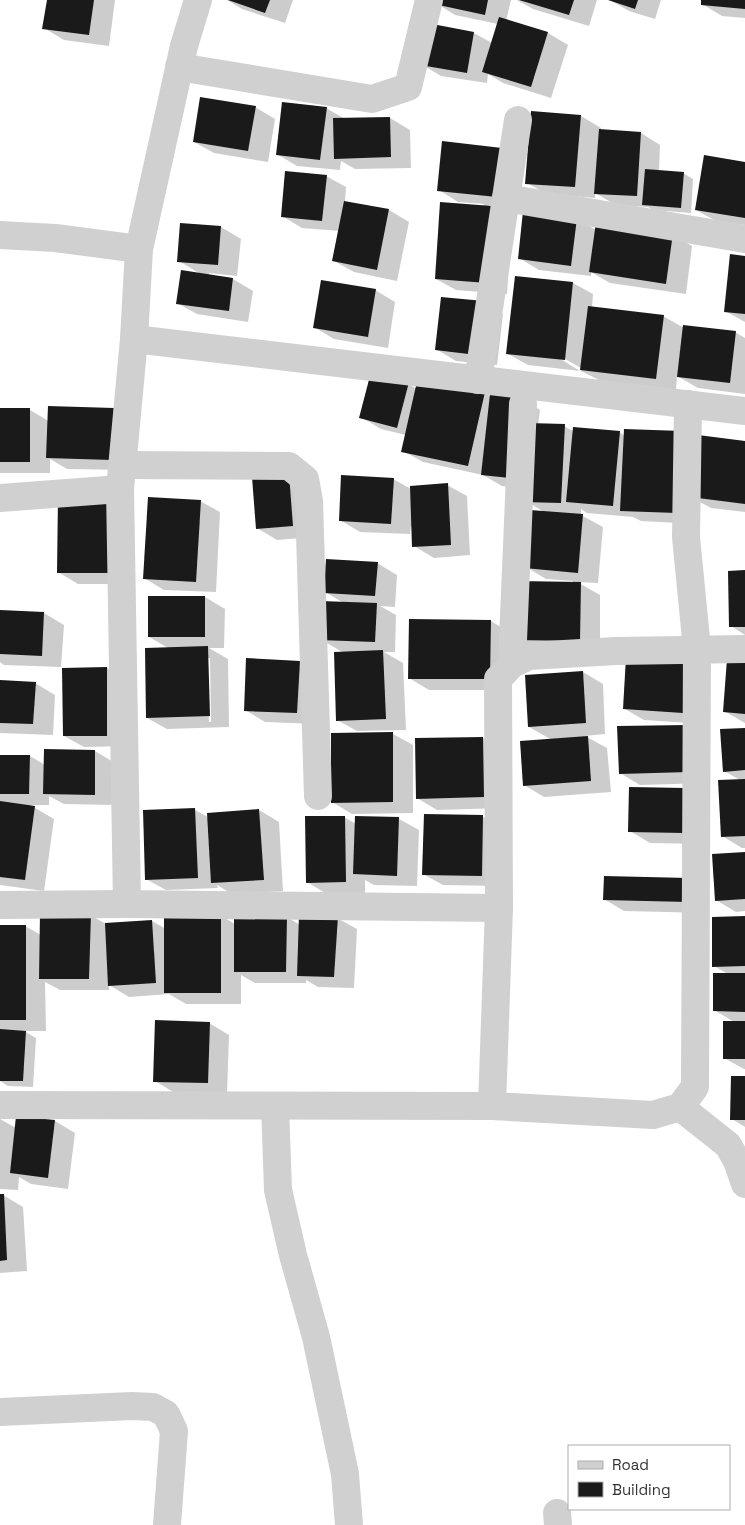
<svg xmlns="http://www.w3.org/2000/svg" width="745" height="1525" font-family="'Space Grotesk',sans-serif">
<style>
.shadow{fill:#0003;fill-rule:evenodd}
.building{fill:#1a1a1a}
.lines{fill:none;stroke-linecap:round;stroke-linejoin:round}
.minor{stroke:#d0d0d0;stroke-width:28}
</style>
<rect width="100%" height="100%" fill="#fff"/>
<g class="shadow">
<polygon points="48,0 115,0 109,46 64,40 44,28"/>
<polygon points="227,0 293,0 285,23 242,9"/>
<polygon points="436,0 511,0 506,21 548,33 568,45 551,98 503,83 488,74 487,83 441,76 421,64 474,33 492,43 498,24 455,15 436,3"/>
<polygon points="517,0 597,0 589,26 533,9"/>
<polygon points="610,0 661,0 655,19 629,11"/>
<polygon points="703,0 745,0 745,18 722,16 702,4"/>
<polygon points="255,107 275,119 268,162 214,153 194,142"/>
<polygon points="326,108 345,119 390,118 410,130 411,168 355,169 341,161 340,170 297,166 277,154"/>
<polygon points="581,116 601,128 601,131 641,133 660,145 659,172 683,173 693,179 691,213 653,210 648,207 616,205 595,193 595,198 547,194 527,183"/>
<polygon points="444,143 517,208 488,205 512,219 507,294 456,290 436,279 484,204 458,202 439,190"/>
<polygon points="745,163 745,225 716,221 696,210"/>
<polygon points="326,176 346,187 345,202 389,210 409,222 397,281 354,272 334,261 340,231 302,228 282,216"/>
<polygon points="577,219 596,230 672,234 692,246 686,294 610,283 591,272 591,276 539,270 519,258"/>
<polygon points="221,227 241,239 237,276 209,273 209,276 233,279 253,291 248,322 197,314 177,303 202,275 179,261"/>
<polygon points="745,257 745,322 725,311"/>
<polygon points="516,277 573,283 593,294 592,308 663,316 684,328 735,332 745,338 745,394 698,388 677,376 676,390 601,381 581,371 581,368 560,356 559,358 580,371 528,365 508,354"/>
<polygon points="375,290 395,302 388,348 334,339 314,327"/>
<polygon points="483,302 503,314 497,365 456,361 436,349"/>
<polygon points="408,384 417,389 485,393 491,397 520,398 540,410 538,425 564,426 573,431 619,432 625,436 745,442 745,512 711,508 698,501 697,524 641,521 633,517 587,513 581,509 581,515 603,527 598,583 577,582 600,595 600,652 536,651 516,639 573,583 573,581 546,579 526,567 546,513 526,501 526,489 502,486 483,475 423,462 403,451 406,435 381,429 361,417"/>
<polygon points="0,410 30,410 131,470 67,469 50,459 50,473 0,473"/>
<polygon points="289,476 312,537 277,540 257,528"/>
<polygon points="393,479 411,489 447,485 467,496 470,555 434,558 414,546 413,526 411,526 410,534 360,532 340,520"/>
<polygon points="112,499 132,584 78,584 58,572"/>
<polygon points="200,501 220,512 216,592 164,590 144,578"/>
<polygon points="377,563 397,575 395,607 380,606 396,615 395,652 384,652 403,663 406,730 357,731 337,720 344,653 320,639 344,603 325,592"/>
<polygon points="745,571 745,635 731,626"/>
<path d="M205,597L225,609L224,648H209L228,659L229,727L167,729L147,718L170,649L149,637ZM207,658H210L211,722H209Z"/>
<polygon points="0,611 44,613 64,625 61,667 4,665 0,662"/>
<polygon points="491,621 510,633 510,690 429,690 409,678"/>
<polygon points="628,658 703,724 644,720 625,709"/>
<polygon points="745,661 745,723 724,711"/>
<polygon points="299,662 319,674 317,724 265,722 245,710"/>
<polygon points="107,668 127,680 127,746 84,747 64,736"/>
<polygon points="583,672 603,684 605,734 585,736 607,748 611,792 544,797 524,785 552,740 529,727"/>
<polygon points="0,681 35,683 55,695 53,735 0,733"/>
<polygon points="618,728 708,783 640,785 620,773"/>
<polygon points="745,729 745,848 742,848 722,836 740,780 724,771"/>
<polygon points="393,734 413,745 413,813 352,814 332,802"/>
<polygon points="483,738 503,749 504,808 437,810 417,798"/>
<polygon points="45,750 95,751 115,763 114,805 64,804 49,796 49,805 30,805 54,819 44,891 0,885 0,756 30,756 45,765"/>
<polygon points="631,788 704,844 650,843 630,831"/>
<polygon points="195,810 208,817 259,810 279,822 283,891 232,894 217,885 218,888 166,890 146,879 144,811"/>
<polygon points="344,817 356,824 356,817 399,819 419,830 417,886 374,885 365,880 365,893 327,894 307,882"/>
<polygon points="483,817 503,828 502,886 443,885 423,874"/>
<polygon points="745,853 745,911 736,912 716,900"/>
<polygon points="689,879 708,913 624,911 604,899"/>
<polygon points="90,915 106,924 152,921 166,929 221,916 235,924 287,917 300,925 337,918 357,929 354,988 318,987 306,980 306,983 255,983 241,975 241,1004 186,1004 169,994 129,997 109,985 109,990 60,990 45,982 46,1031 24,1031 36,1038 33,1087 8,1086 0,1081 0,927 25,926 41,935"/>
<polygon points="745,917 745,1069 744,1069 724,1058 734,1022 714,1010 728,974 714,966"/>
<polygon points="209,1023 229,1035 227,1094 175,1093 155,1081"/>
<polygon points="745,1077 745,1127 732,1119"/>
<polygon points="0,1119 16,1128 55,1121 75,1133 68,1189 31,1184 19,1177 18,1190 0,1189"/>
<polygon points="3,1195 23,1207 27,1271 0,1273 0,1196"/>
</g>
<g class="building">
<polygon points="47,0 94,0 89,35 42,29"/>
<polygon points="228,0 270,0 265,13"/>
<polygon points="435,0 488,0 485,15 434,4"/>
<polygon points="519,0 574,0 569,15"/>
<polygon points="608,0 638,0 635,9"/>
<polygon points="701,0 745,0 745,9 701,5"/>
<polygon points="499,17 548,32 531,87 482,72"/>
<polygon points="427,23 474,32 467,73 420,65"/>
<polygon points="200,97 256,106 248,151 193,142"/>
<polygon points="282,102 327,107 320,160 276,155"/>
<polygon points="531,111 581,115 575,187 525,184"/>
<polygon points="390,117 391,157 334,159 333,118"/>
<polygon points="599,129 641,132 637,196 594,194"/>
<polygon points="442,141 502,148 497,197 437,191"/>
<polygon points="704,155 745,162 745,218 695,210"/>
<polygon points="645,169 684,172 681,208 642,205"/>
<polygon points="285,171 327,175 322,221 281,217"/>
<polygon points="344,201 389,209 377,270 332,261"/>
<polygon points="440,202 492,206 487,283 435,279"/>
<polygon points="523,211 577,218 571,266 518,259"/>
<polygon points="596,222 673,233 666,284 589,272"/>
<polygon points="180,223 221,226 218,265 177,262"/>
<polygon points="730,254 745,256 745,314 724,312"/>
<polygon points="181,270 233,278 229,311 176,304"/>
<polygon points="515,276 573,282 565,360 506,354"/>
<polygon points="321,280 376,289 368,337 313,328"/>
<polygon points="441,297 484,301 477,355 435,350"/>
<polygon points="588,306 664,315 656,379 580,370"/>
<polygon points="683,325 736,331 730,383 677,377"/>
<polygon points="371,372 409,382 397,428 359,418"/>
<polygon points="418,377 485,392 468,466 401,452"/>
<polygon points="490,394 520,397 511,478 481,475"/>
<polygon points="48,406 114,408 112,460 46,458"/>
<rect x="0" y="408" width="30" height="54"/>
<polygon points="528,423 565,424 561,503 524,502"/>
<polygon points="573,427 620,431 613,506 566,502"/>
<polygon points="624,429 682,431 677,513 620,511"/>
<polygon points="698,435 745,441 745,504 690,497"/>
<polygon points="289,474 293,526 256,529 252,477"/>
<polygon points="341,475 394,478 391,524 339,521"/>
<polygon points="448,483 451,545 412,547 410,486"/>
<polygon points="58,497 112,498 112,573 57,573"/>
<polygon points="148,497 201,500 196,582 143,579"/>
<polygon points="530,510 583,514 578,573 524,568"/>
<polygon points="326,559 378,562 375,596 324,593"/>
<polygon points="745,570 745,627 729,627 728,571"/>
<polygon points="516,581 581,582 580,641 515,640"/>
<rect x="148" y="596" width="57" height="41"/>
<polygon points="320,601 377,603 375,642 319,640"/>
<polygon points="0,610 44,612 42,656 0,654"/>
<polygon points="409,619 491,620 490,679 408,679"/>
<polygon points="208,646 210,716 146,718 145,648"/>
<polygon points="383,650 386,719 336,721 334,652"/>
<polygon points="626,657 687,661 683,713 623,709"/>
<polygon points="246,658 300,661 297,713 244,711"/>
<polygon points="727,659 745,660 745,714 723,712"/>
<polygon points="107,667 107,736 63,736 62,668"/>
<polygon points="583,671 586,723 528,727 525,675"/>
<polygon points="0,680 36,682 33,724 0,723"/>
<polygon points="687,725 689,772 619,774 617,726"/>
<polygon points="745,728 745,770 723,772 720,729"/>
<polygon points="393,732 393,802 331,803 331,733"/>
<polygon points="588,736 591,781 523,786 520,741"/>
<polygon points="483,737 484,797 416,799 415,738"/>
<polygon points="44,749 95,750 95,795 43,794"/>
<polygon points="0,755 30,755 29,794 0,794"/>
<polygon points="745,779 745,836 721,837 718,780"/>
<polygon points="629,787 685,788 684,833 628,832"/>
<polygon points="0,801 35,806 25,880 0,877"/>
<polygon points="195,808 198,878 145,880 143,810"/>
<polygon points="259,809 264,880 211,883 207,813"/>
<polygon points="424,814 483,815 482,876 422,875"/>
<polygon points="305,816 345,816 346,882 306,883"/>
<polygon points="355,816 399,817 397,876 353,874"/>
<polygon points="745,852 745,899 715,901 712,854"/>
<polygon points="604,876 689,878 688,902 603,900"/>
<polygon points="40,913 91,913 89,979 39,979"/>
<rect x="164" y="915" width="57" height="78"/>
<polygon points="299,915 338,916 334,977 297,976"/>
<polygon points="234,916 287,916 286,972 234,972"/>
<polygon points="745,916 745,966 712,967 712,917"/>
<polygon points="152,920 156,983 108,986 105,923"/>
<rect x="0" y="925" width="26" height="95"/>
<polygon points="713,973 745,973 745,1012 713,1011"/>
<polygon points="155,1020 210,1022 208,1083 153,1082"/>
<rect x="723" y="1021" width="22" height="38"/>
<polygon points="0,1029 26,1031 23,1081 0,1081"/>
<polygon points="731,1076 745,1076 745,1120 730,1120"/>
<polygon points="16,1116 55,1120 48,1178 10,1173"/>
<polygon points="0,1194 4,1194 7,1260 0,1261"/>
</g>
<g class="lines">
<g class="minor">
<polyline points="179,67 372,99 408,87 429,0"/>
<polyline points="506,198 745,239"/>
<polyline points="0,235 55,238 139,249"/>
<polyline points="134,339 745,411"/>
<polyline points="478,380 518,120"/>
<polyline points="123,465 289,466 305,479 309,501 318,796"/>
<polyline points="120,489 127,904 499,908"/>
<polyline points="0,498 120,489 134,339 139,249 184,46 198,0"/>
<polyline points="512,664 523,404"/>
<polyline points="0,905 127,904"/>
<polyline points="0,1105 492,1106 499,908 498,679 512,664 529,656 616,651 745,649"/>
<polyline points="275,1106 278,1190 293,1255 316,1337 345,1474 349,1525"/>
<polyline points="492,1106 653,1115 680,1107 695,1087 697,649 686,537 688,404"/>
<polyline points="680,1107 728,1145 737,1161 745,1184"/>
<polyline points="0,1412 132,1406 153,1407 166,1414 174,1431 167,1525"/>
<polyline points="557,1513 558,1525"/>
</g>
</g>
<rect x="568" y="1445" width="162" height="65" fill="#ffffff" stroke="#adadad"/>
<rect x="578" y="1461" width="25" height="8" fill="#d0d0d0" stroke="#adadad"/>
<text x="612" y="1470" font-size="15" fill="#333333">Road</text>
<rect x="578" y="1482" width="25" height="15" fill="#1a1a1a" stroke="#adadad"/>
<text x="612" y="1495" font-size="15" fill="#333333">Building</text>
</svg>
